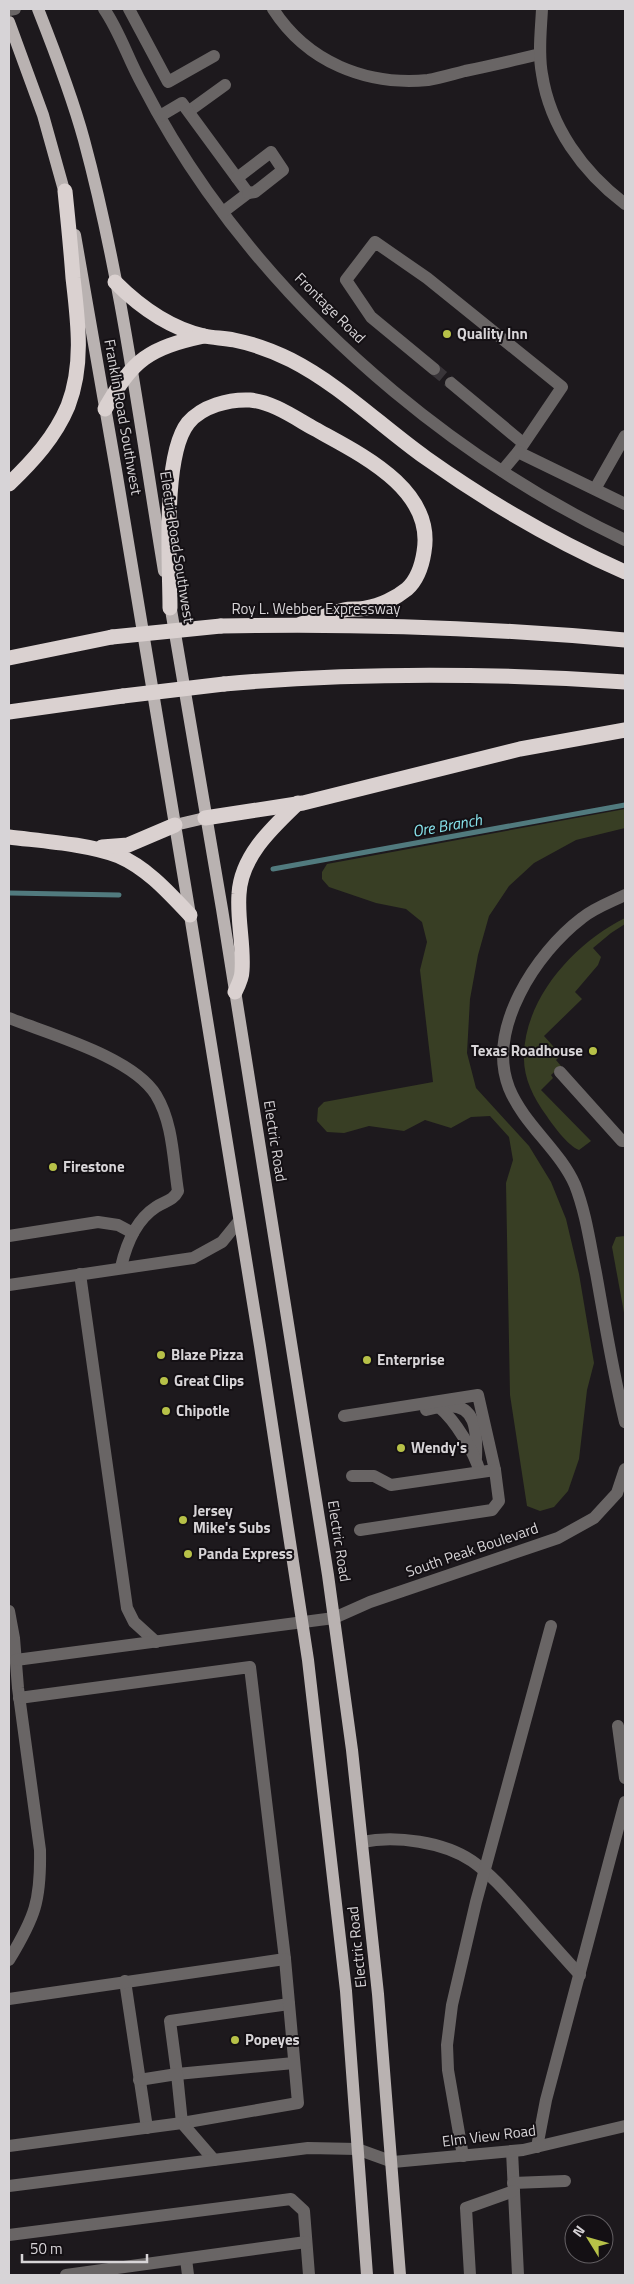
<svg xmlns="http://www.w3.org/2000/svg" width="634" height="2284" font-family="'Titillium Web',sans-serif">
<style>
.green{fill:#383e24}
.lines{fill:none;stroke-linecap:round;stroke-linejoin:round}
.stream{stroke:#517a7e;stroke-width:5}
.minor-tunnel{stroke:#393539;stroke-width:12;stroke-dasharray:12 6;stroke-linecap:butt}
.minor{stroke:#696565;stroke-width:12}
.major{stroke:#b9b2b1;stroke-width:12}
.highway{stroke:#dad1d0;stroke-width:15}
.highway-bridge{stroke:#dad1d0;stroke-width:15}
.poi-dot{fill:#b7c148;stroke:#141014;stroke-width:2}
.labels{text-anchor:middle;stroke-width:4;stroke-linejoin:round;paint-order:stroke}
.street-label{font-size:15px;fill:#d7d4d7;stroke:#141014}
.poi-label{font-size:15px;font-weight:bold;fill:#d7d4d7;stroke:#141014;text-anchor:start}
.water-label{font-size:16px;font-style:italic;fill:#88e4ed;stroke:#141014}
</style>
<rect width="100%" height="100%" fill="#1d191d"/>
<g class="green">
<polygon points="625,809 625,828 576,840 534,863 509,886 489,916 478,955 470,999 467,1053 476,1088 529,1146 551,1182 566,1219 579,1274 594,1363 587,1390 579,1459 568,1491 554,1507 540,1511 527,1506 510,1395 506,1183 513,1160 509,1137 490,1116 471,1117 451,1128 425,1120 404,1131 369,1126 344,1133 327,1132 317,1121 318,1108 324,1102 433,1082 420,970 427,942 422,922 406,909 376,903 329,887 322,879 322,872 327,864"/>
<path d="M625,918V924L611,933L593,948L601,957L598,965L575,992L582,999L544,1036L561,1055L556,1060L561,1066L551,1075L553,1078L541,1090L591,1141L579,1150C568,1146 552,1124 546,1115C533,1097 523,1077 524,1055C525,997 576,942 625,918Z"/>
<polygon points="625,1236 625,1318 612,1247 616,1237"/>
</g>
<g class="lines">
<g class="stream">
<polyline points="273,869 625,805"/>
<polyline points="9,893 119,895"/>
</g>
<polyline class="minor-tunnel" points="434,369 451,383"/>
<g class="minor">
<path d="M104,9C120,32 128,59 142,84C161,121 183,157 207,191C310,337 464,464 625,540"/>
<polyline points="129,9 168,82 214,56"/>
<path d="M273,9C307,62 366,86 428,80C440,78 453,74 465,71C490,66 515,60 540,54"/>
<path d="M542,9C541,30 538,53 542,74C550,127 583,172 625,204"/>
<polyline points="9,10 15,9"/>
<polyline points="189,111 225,85"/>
<polyline points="160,116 182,103 248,193 223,212"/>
<polyline points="237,178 271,152 283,170 255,192 248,193"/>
<polyline points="434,369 371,317 346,280 375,242 427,278 562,387 518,452 502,471"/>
<polyline points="451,383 523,443"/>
<polyline points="518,452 625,504"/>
<polyline points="595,489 625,436"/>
<path d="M625,895C611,902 594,908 582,918C536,953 486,1029 509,1088C524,1125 559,1149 575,1185C586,1213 590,1244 596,1273C605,1323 613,1373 625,1422"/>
<path d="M9,1018C49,1034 133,1057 156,1095C173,1123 173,1159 178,1191C173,1201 165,1201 156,1207C136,1220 126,1245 121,1267"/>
<polyline points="560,1072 622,1141 625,1141"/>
<polyline points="9,1236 98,1222 118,1225 133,1233"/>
<polyline points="80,1274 127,1608 134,1622 156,1642"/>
<polyline points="9,1285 193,1258 222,1242 239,1221"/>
<path d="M443,1407C477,1401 477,1433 476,1458"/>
<path d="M426,1410L439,1407C456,1421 474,1452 480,1472"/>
<polyline points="344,1416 478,1395 495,1470 391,1485 374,1476 352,1476"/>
<polyline points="360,1530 492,1510 499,1501 495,1470"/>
<path d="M9,1611L14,1638L18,1688L40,1850C41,1901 35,1917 9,1960"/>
<polyline points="16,1660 334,1618 370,1602 558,1538 594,1518 617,1493 625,1469"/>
<polyline points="618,1726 625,1778"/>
<path d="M362,1842C396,1835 444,1842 472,1861C492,1875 508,1894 524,1912C542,1933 561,1954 580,1975"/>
<polyline points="125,1981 147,2128"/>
<polyline points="9,1999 285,1959 250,1667 19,1698"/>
<polyline points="289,2004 170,2021 177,2074 294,2063"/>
<polyline points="139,2080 177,2074 182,2123 298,2103 285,1959"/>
<polyline points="9,2146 182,2123 214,2160"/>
<polyline points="537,2147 546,2100 625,1802"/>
<polyline points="512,2151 518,2275"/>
<polyline points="463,2156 448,2070 447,2045 452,2005 476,1902 551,1626"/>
<polyline points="513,2183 565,2181"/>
<polyline points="9,2186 308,2148 357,2149 393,2162 523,2150 625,2126"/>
<polyline points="9,2235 291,2199 304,2211 309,2275"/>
<polyline points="186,2259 188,2275"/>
<polyline points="66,2275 306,2242"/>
<polyline points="470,2275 466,2208 514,2191"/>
</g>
<g class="major">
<path d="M38,9C55,52 72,96 84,140C122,281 140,427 164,571"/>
<polyline points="9,22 43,115 67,201"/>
<polyline points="75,235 116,470 190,915 260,1346 308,1660 346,1991 367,2275"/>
<polyline points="169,598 222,909 328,1575 352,1750 378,1994 400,2275"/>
<polyline points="175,825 205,818"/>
</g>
<g class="highway">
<path d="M115,282C140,307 169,328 204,336C214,338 224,338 234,340C254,344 273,351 291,360C340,385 381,426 426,458C488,502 555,541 625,572"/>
<path d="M105,409C133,359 149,348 204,336"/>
<path d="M9,484C33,461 55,437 68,406C84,365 78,321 73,278C71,249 68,220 65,191"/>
<path d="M170,608C170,564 162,456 188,423C202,406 229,399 250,400C273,402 295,418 315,429C360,454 435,489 424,552C422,565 417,580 407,589C396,598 380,606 366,608C359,610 351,608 344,610C329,614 315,620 301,624"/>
<path d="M221,626C356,623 491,628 625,640"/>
<polyline points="9,658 112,637"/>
<path d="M224,684C358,672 492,673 625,682"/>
<polyline points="9,712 123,696"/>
<polyline points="205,818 303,803 520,749 625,730"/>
<path d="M9,837C41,841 89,844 119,856C147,868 169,893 190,915"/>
<polyline points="102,847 128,845 175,825"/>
<path d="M235,992C238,986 242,978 242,971C244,945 237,920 239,894C241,856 272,828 298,803"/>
</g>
<g class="highway-bridge">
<polyline points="112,637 221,626"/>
<polyline points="123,696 224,684"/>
</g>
</g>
<g class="poi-dot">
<circle cx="447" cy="334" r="5"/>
<circle cx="593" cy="1051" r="5"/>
<circle cx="53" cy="1167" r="5"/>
<circle cx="161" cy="1355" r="5"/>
<circle cx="367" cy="1360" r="5"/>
<circle cx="164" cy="1381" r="5"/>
<circle cx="166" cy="1411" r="5"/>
<circle cx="401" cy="1448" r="5"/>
<circle cx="183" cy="1520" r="5"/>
<circle cx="188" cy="1554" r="5"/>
<circle cx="235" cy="2040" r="5"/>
</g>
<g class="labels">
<g class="street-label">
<text transform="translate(330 308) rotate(45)" y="5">Frontage Road</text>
<text transform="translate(123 417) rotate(80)" y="5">Franklin Road Southwest</text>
<text transform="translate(177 547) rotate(81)" y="5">Electric Road Southwest</text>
<text x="316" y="614">Roy L. Webber Expressway</text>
<text transform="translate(275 1141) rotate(81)" y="5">Electric Road</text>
<text transform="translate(339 1541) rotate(81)" y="5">Electric Road</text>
<text transform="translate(472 1550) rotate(-19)" y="5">South Peak Boulevard</text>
<text transform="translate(357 1947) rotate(-96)" y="5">Electric Road</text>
<text transform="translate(489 2136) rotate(-7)" y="5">Elm View Road</text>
</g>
<g class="poi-label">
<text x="457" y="339">Quality Inn</text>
<text x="583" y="1056" text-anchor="end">Texas Roadhouse</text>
<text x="63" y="1172">Firestone</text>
<text x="171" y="1360">Blaze Pizza</text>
<text x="377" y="1365">Enterprise</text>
<text x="174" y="1386">Great Clips</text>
<text x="176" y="1416">Chipotle</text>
<text x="411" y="1453">Wendy's</text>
<text x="193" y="1516">Jersey<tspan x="193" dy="17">Mike's Subs</tspan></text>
<text x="198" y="1559">Panda Express</text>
<text x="245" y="2045">Popeyes</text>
</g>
<g class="water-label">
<text transform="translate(447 825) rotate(-10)" y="6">Ore Branch</text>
</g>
</g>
<rect width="634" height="2284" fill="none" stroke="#d7d4d7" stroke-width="20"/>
<g transform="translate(589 2239) rotate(307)"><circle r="24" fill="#141014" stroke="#625e62"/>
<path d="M0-4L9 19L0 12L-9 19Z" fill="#b7c148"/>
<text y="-8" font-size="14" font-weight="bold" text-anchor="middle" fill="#d7d4d7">N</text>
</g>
<path d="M22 2254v8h125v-8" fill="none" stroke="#d7d4d7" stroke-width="2.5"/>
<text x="30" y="2254" font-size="15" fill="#d7d4d7" stroke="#141014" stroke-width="4" paint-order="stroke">50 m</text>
</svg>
